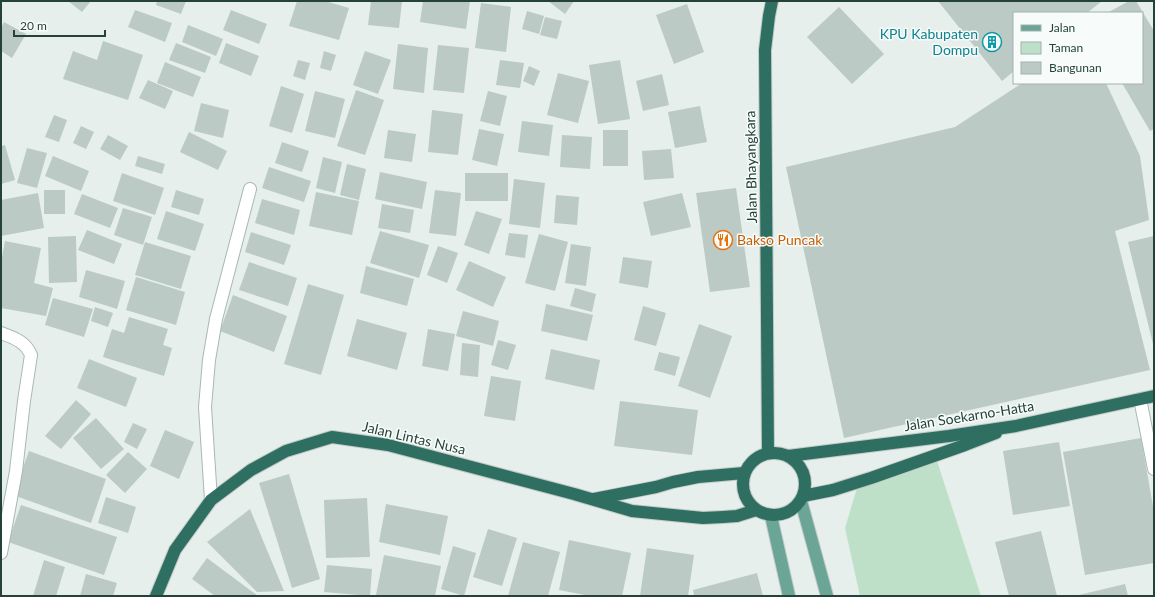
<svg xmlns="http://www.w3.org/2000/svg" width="1155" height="597" font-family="Lato,sans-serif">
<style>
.green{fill:#bfe0c8}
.building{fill:#bbcac4}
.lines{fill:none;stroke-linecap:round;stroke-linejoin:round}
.minor-casing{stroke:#a8b8b2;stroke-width:14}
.major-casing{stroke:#c2cac8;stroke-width:14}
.highway-casing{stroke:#c2cac8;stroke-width:14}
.minor{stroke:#fff;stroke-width:12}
.major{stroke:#6aa596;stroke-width:12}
.highway{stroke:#2f6f62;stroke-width:12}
.labels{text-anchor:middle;stroke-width:3;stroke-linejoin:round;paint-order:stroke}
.culture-label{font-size:14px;fill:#0d838f;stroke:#f7fbf9;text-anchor:end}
.street-label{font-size:14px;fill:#24423a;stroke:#f7fbf9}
.food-label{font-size:14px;fill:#c56008;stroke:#f7fbf9;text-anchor:start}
</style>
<rect width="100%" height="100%" fill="#e6efeb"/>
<polygon class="green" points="934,452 981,596 860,596 845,528 857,488"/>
<g class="building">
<polygon points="68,1 91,1 82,12"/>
<polygon points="157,1 186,1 181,14 156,5"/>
<polygon points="297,1 325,1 349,8 339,40 289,26"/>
<polygon points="371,1 402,1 399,28 368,25"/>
<polygon points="423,1 470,1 466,29 420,22"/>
<polygon points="548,1 574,1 565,14"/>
<polygon points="938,1 1102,1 1087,13 1014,13 1014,71 1002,81"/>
<polygon points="1129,1 1136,1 1154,31 1154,129 1150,131 1122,83 1142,83 1142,13 1107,13"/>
<polygon points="481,3 511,7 506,52 475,48"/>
<polygon points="687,4 704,52 674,64 656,15"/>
<polygon points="839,7 884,54 852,84 807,37"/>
<polygon points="135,10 172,23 165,42 128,27"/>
<polygon points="231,10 267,24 259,44 223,30"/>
<polygon points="527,11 544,16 539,34 522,29"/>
<polygon points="545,17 562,21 557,39 540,35"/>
<polygon points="4,22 26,34 12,58 1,51 1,28"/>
<polygon points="188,25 223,39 216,56 182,42"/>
<polygon points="103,41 143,55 128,100 63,79 73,51 97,60"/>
<polygon points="176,43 211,57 205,73 169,60"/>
<polygon points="226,43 259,56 251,76 219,63"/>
<polygon points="398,44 428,48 424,93 393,89"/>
<polygon points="438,45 469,48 464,93 433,90"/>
<polygon points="324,51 336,55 331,71 320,68"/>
<polygon points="365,51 391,60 378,94 353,85"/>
<polygon points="298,60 310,63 305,80 293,76"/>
<polygon points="500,60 524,63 520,88 496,85"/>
<polygon points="620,60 630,119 598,124 589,65"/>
<polygon points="165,62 201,77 193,97 157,83"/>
<polygon points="529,66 540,71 534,86 523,81"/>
<polygon points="558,73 589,81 578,123 547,115"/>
<polygon points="662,74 669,105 643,111 636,81"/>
<polygon points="148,80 173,91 165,109 139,98"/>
<polygon points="1022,83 1106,83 1140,156 1149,220 1115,231 1150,370 844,438 786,167 955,127"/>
<polygon points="281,86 304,94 292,133 269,126"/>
<polygon points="356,90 384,100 365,155 337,146"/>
<polygon points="315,91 345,99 335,138 305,131"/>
<polygon points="488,91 507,96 500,126 480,121"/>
<polygon points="201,103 229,110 223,138 194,131"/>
<polygon points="700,106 707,142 675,148 668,112"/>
<polygon points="432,110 463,114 458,155 428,152"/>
<polygon points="54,115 67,120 59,142 45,137"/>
<polygon points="522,121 553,125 549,156 518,152"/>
<polygon points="81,126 94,132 86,149 73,143"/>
<polygon points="479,129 504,134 497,166 472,160"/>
<polygon points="388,130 416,134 412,162 384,158"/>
<rect x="603" y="130" width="25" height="36"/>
<polygon points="189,132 227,151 218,170 180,152"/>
<polygon points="108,135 128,146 120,160 100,149"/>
<polygon points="562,135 592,137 590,169 560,167"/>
<polygon points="282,142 309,151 302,172 275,163"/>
<polygon points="5,145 15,180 1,184 1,146"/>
<polygon points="27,148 47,153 37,188 17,183"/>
<polygon points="671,149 674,178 644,180 642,151"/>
<polygon points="53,156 89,171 81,191 45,176"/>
<polygon points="138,156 165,164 162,174 135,166"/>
<polygon points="323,157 342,162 335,193 316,188"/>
<polygon points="347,164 366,169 359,200 340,195"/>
<polygon points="269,167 311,181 304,202 262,188"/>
<polygon points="380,172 427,182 422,209 375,199"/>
<polygon points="122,173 164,188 155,215 113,201"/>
<rect x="465" y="173" width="43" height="28"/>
<polygon points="514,179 545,183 540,228 509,224"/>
<polygon points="736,188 750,287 710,292 696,193"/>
<rect x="44" y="190" width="21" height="24"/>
<polygon points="176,190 204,199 199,215 171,207"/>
<polygon points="435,190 461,193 456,236 429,233"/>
<polygon points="316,192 359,201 352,235 309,226"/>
<polygon points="38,193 44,228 1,236 1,200"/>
<polygon points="682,193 691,227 651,236 643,202"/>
<polygon points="82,194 118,208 110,228 74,214"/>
<polygon points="556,195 579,197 577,225 554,223"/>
<polygon points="262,199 300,210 294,235 255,223"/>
<polygon points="382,204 414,210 410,233 378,228"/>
<polygon points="123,208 152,217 143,245 114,235"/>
<polygon points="166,211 204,224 195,251 157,239"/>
<polygon points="476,211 502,219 489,254 464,245"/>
<polygon points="87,230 122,244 114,264 78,250"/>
<polygon points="380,231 429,245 419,278 370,263"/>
<polygon points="251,232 291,245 284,265 245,252"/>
<polygon points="509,233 528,235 525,258 505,255"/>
<polygon points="539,234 568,242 555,291 525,283"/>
<polygon points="76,236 77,282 49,283 48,237"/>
<polygon points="1154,236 1154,344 1153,344 1128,242"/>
<polygon points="5,241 41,248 34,283 53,288 46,316 1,308 1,262"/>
<polygon points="145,242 191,256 181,289 135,275"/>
<polygon points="571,244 591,247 586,286 565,283"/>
<polygon points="438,246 458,253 447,283 427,275"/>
<polygon points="623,257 652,261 648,288 619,283"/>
<polygon points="469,261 506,277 493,307 456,290"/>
<polygon points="249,262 297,278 288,306 239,290"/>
<polygon points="366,266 414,279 407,306 360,293"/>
<polygon points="86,270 125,281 117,309 79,297"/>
<polygon points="136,277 185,292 176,325 126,310"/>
<polygon points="308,284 344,295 321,375 284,364"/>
<polygon points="575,288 596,294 592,312 570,306"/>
<polygon points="233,295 287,316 274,352 220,331"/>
<polygon points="53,298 93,309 84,337 45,325"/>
<polygon points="546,304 593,315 587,341 541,331"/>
<polygon points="643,306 666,313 656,346 634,340"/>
<polygon points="95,307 113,313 108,327 91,321"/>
<polygon points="463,311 499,321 493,346 456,336"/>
<polygon points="129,317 168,329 163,345 172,348 164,376 103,357 112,329 124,333"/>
<polygon points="357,319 407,333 397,370 347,356"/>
<polygon points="699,324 732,336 710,398 678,386"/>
<polygon points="428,329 455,334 448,371 422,366"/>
<polygon points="498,340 516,345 508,370 491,365"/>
<polygon points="462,343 480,345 478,377 460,375"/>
<polygon points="551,349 600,360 594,390 545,379"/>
<polygon points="659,352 680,357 675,376 654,370"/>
<polygon points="89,359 137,378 126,407 77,388"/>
<polygon points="491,376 521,381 515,421 484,416"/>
<polygon points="76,400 91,414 61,449 45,436"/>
<polygon points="620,401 698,410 692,455 614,446"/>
<polygon points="96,418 124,449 101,469 73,438"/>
<polygon points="133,423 147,429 137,449 124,442"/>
<polygon points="165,430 194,442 179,479 150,466"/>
<polygon points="1141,438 1154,512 1154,563 1085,575 1063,452"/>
<polygon points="1059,442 1070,506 1013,515 1003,451"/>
<polygon points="29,451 106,479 91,523 13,495"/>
<polygon points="128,452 147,469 125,493 106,475"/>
<polygon points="289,474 320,579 292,588 259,483"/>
<polygon points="106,497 136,507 128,533 98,523"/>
<polygon points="367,498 370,557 326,558 324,500"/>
<polygon points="386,504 448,516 440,555 379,542"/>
<polygon points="21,505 117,537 104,575 8,542"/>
<polygon points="250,509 284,591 257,592 207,542"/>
<polygon points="488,529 517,538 502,586 473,577"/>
<polygon points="1041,531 1057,596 1009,596 995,542"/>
<polygon points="569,540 631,553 622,596 590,596 559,590"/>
<polygon points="523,542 560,552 548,596 508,596"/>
<polygon points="453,546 476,553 464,596 441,589"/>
<polygon points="647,548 694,555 688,596 640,596"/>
<polygon points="384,555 441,566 435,596 382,596 376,595"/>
<polygon points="207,558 258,596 215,596 192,579"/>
<polygon points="44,560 65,567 56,596 33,596"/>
<polygon points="327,565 372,569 370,596 324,592"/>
<polygon points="757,573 763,596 694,596 693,590"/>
<polygon points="86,574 117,583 113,596 80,596"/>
<polygon points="1125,584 1128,596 1079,596 1079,595"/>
</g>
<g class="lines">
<defs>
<g id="minor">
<path d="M1,333C14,338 25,341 31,355L24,401L16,471L1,553"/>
<polyline points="1140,399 1154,469"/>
<polyline points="211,500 205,407 209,360 216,319 250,189"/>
</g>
<g id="major">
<polyline points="801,501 827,596"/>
<polyline points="771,516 789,596"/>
</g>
<g id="highway">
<circle cx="774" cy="484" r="31"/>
<polyline points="768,453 765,50 769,16 772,1"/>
<polyline points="788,456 949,436 1016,426 1154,396"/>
<polyline points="803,496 833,490 871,478 965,445 996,433"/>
<polyline points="594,499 656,487 673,482 698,477 744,473"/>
<polyline points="156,596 175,550 211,500 251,470 286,451 332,437 388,445 574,494 632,511 703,518 723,517 737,516 756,510"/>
</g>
</defs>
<use href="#minor" class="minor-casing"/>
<use href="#major" class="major-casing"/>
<use href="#highway" class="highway-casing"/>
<use href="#minor" class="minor"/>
<use href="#major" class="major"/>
<use href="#highway" class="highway"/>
</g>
<defs>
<symbol id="building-ring" viewBox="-11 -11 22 22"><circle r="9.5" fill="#f7fbf9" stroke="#0f9aa8" stroke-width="1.5"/><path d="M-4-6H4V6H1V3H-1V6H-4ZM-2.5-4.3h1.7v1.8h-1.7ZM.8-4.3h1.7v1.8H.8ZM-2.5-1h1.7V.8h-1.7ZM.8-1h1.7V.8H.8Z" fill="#0f9aa8"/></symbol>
<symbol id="restaurant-ring" viewBox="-11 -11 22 22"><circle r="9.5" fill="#f7fbf9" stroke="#e8710a" stroke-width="1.5"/><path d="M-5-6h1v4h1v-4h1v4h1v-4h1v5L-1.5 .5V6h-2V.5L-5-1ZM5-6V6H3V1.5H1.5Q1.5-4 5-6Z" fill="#e8710a"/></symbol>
</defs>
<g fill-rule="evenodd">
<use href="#building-ring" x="981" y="31" width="22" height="22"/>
<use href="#restaurant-ring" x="712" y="229" width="22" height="22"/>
</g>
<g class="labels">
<g class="culture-label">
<text x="978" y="39">KPU Kabupaten<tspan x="978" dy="16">Dompu</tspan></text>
</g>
<g class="street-label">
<text transform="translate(751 167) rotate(-91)" y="5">Jalan Bhayangkara</text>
<text transform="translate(969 416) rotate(-9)" y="5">Jalan Soekarno-Hatta</text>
<text transform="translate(414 438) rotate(13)" y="5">Jalan Lintas Nusa</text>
</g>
<g class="food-label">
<text x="737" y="245">Bakso Puncak</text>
</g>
</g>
<rect width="1155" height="597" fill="none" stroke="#24423a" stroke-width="4"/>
<rect x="1013" y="12" width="130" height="72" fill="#f7fbf9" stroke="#a3b1ad"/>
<rect x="1021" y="25" width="20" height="6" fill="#6aa596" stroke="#a3b1ad"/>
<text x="1049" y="32" font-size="12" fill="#24423a">Jalan</text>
<rect x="1021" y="42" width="20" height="12" fill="#bfe0c8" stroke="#a3b1ad"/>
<text x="1049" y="52" font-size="12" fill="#24423a">Taman</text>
<rect x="1021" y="62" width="20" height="12" fill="#bbcac4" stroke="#a3b1ad"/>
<text x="1049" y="72" font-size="12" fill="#24423a">Bangunan</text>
<path d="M14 30v6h91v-6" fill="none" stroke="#24423a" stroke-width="2"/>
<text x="20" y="30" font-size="12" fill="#24423a" stroke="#f7fbf9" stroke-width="3" paint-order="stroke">20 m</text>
</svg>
